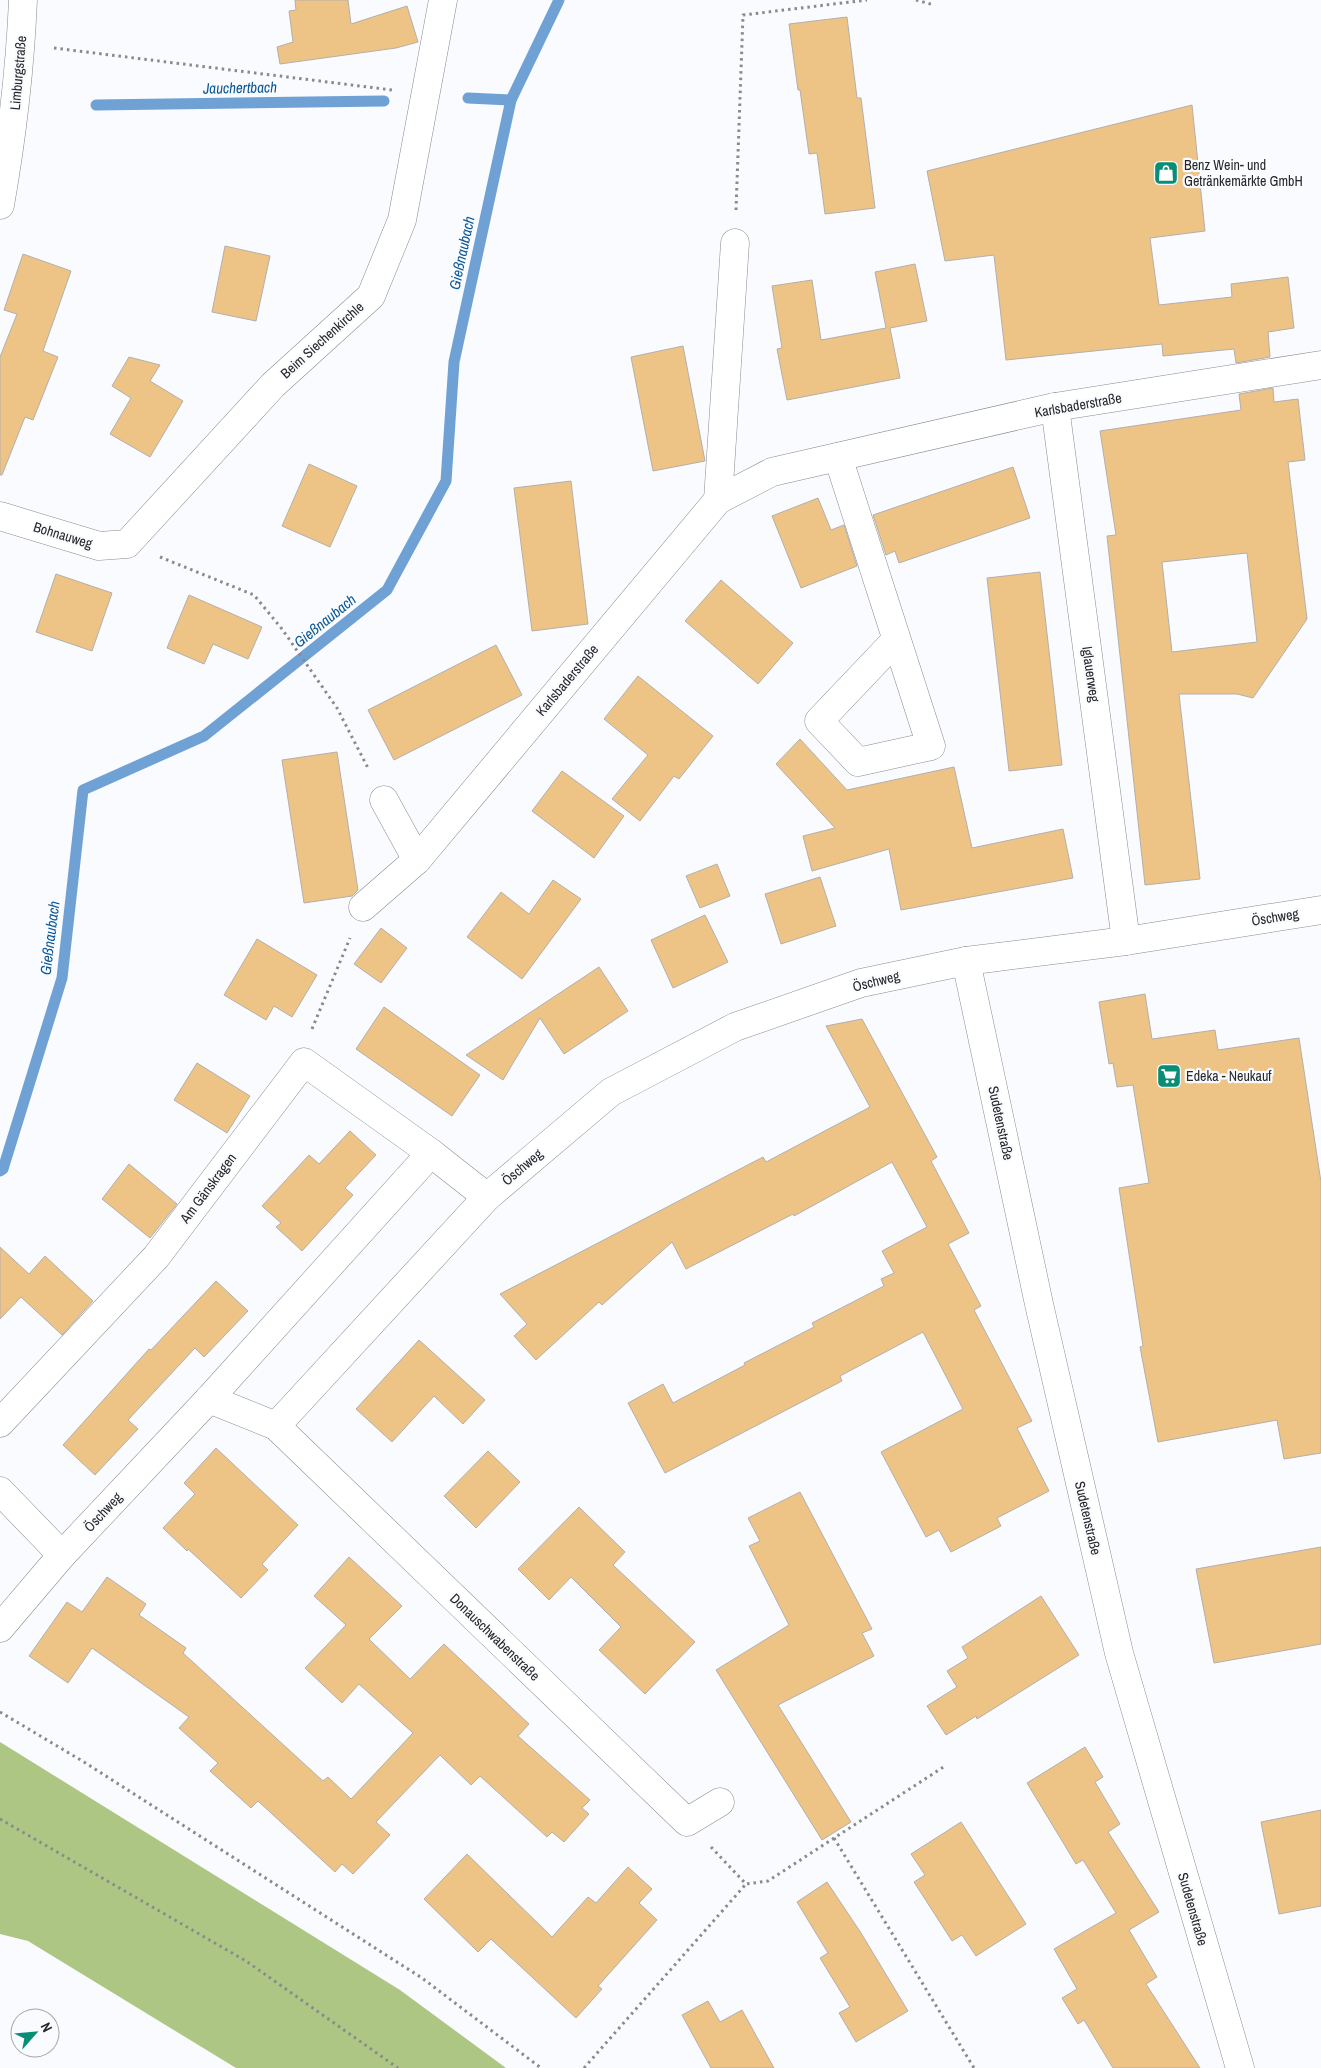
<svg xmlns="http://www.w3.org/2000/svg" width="1321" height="2068" font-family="'Archivo Narrow',sans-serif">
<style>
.forest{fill:#adc684}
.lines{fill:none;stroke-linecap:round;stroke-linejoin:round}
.stream{stroke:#6fa1d4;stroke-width:11}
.building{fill:#eec386;stroke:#b3afab;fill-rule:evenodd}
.minor-casing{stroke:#898c90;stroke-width:29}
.path{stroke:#898a8d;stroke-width:3;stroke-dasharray:2.5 4;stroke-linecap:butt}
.minor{stroke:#fff;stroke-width:28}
.labels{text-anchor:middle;stroke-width:4.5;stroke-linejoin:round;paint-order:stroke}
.street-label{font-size:14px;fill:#262729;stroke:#f9fbfe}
.poi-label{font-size:14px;fill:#262729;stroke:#f9fbfe;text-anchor:start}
.water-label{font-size:15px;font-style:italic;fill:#0b5897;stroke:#f9fbfe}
</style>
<rect width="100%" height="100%" fill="#f9fbfe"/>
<polygon class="forest" points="0,1742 400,1990 506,2068 236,2068 28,1941 0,1934"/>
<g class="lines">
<g class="stream">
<polyline points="468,98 511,100"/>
<polyline points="96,105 384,101"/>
<polyline points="0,1171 3,1169 62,978 83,790 204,736 387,590 446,481 454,362 511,100 559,0"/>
</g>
</g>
<g class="building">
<polygon points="295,0 348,0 351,24 407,6 418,42 396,48 280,64 277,47 293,42 289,11 296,10"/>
<polygon points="847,17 857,98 861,98 875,208 825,214 817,153 809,154 800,90 798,90 789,24"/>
<polygon points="1192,105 1205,231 1150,238 1159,305 1232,297 1231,284 1288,277 1294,328 1268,332 1270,357 1236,363 1234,349 1163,356 1162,344 1006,360 994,255 945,261 927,171"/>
<polygon points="225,246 270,256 256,321 212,312"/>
<polygon points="23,254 71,271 43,351 58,357 33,420 25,417 2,475 0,475 0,357 17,314 4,310"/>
<polygon points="915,264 927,321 890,328 900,378 787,400 777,349 782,348 772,286 812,280 821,340 886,328 875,272"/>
<polygon points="683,346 705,461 653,471 631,357"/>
<polygon points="129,357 160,365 150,381 183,401 150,457 110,434 131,398 112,386"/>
<path d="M1273,388L1274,402L1298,399L1305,460L1288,462L1307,619L1253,698L1237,694H1179L1200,879L1145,885L1107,536L1116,535L1100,431L1241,410L1239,394ZM1247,553L1257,642L1172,652L1162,562Z"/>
<polygon points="309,464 357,486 330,547 282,526"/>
<polygon points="1013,467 1030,518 899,563 895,551 886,555 873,515"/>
<polygon points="571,481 588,624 532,631 514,488"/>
<polygon points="818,498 831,530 844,525 857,566 801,588 772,516"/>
<polygon points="1040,572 1062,765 1009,771 987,578"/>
<polygon points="56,574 112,593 92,651 36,632"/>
<polygon points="721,580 793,643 758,684 685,621"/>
<polygon points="189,595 262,627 248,659 213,644 204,664 167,648"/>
<polygon points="496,645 522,695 394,760 368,710"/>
<polygon points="638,676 713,736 679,779 674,776 640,821 612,799 648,755 604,719"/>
<polygon points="800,739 847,790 954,767 972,848 1063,829 1073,878 901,910 889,849 812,871 803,836 835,828 776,764"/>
<polygon points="337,752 358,890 352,896 304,903 282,760"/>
<polygon points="562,771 624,816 594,858 532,811"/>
<polygon points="717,864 730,896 700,908 686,876"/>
<polygon points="820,877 836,926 781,944 765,894"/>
<polygon points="553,880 581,899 522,979 467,937 501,892 529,914"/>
<polygon points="705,915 728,962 673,988 651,940"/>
<polygon points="381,928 407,948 381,983 354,964"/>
<polygon points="257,939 317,975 292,1017 274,1006 266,1020 224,995"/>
<polygon points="599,967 628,1011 564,1054 540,1018 503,1080 466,1055"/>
<polygon points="1145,994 1152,1039 1215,1030 1218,1050 1299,1038 1321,1182 1321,1453 1284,1459 1277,1420 1158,1442 1140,1347 1143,1346 1119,1188 1149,1183 1133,1085 1117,1087 1113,1063 1109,1064 1099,1002"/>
<polygon points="384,1007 480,1075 452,1116 356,1049"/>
<polygon points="862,1019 937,1157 931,1161 969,1233 948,1244 981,1306 974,1310 1032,1421 1017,1428 1049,1491 997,1518 1001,1526 951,1552 939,1530 926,1537 881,1452 963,1409 923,1332 840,1376 842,1381 665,1473 628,1403 663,1384 673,1403 745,1365 744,1363 814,1327 812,1323 884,1286 881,1279 894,1273 882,1251 927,1227 892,1162 794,1216 793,1214 686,1269 672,1242 602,1305 599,1302 536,1360 514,1336 527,1324 500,1294 763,1157 766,1162 870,1107 826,1026"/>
<polygon points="197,1063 250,1096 227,1133 174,1100"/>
<polygon points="350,1131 376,1155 345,1188 353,1195 302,1251 276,1227 281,1223 262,1206 309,1155 319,1164"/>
<polygon points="129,1164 177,1204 150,1238 102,1199"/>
<polygon points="0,1247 29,1274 45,1256 93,1301 62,1335 21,1297 0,1319"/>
<polygon points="216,1281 248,1311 204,1357 195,1348 128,1420 138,1429 95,1475 63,1445 149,1349 151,1350"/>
<polygon points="419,1340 485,1400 463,1424 434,1396 392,1442 356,1409"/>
<polygon points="216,1448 298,1525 262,1564 268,1570 241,1598 188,1549 187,1551 163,1528 195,1494 184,1483"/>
<polygon points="488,1451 520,1482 476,1528 444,1496"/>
<polygon points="800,1492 872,1629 862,1633 874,1656 778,1705 851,1822 822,1840 716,1670 789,1625 749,1546 760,1541 748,1518"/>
<polygon points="579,1507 625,1552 613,1565 695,1642 645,1694 599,1650 621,1627 571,1577 549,1600 518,1569"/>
<polygon points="1321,1547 1321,1644 1214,1663 1196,1569"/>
<polygon points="349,1557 402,1606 369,1639 410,1679 444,1644 529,1724 518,1736 590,1800 582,1808 589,1814 564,1842 552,1832 547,1837 480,1776 471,1785 440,1755 376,1822 390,1835 353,1874 342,1864 335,1872 258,1801 251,1808 210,1771 218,1763 179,1728 189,1717 92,1648 68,1683 29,1656 67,1602 82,1612 107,1577 146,1604 139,1615 186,1648 183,1653 323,1781 328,1777 351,1799 413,1733 359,1684 342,1703 305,1668 346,1625 314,1596"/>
<polygon points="1041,1596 1079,1655 977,1719 976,1716 946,1735 927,1706 957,1687 947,1671 968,1658 962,1647"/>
<polygon points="1085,1747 1103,1777 1095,1782 1120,1824 1108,1832 1159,1912 1129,1930 1157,1977 1146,1984 1200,2068 1113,2068 1084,2020 1078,2024 1062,1998 1077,1989 1054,1949 1116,1913 1083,1860 1076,1864 1027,1783"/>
<polygon points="1321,1810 1321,1906 1279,1914 1261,1822"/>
<polygon points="961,1822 1026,1924 976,1956 962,1935 952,1941 914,1882 925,1875 911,1854"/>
<polygon points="467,1854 552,1937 588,1897 596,1903 628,1867 652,1889 639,1903 657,1920 598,1986 602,1989 576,2018 491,1939 478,1952 424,1899"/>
<polygon points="827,1882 861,1933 908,2011 856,2042 839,2013 850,2007 820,1958 828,1953 797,1902"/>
<polygon points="708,2001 720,2022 742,2010 774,2068 711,2068 682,2015"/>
</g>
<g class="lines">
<defs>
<g id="minor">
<path d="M0,205C12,137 20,69 23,0"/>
<polyline points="1055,407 1126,941"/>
<polyline points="838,457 931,746 858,762 819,721 896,640"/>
<polyline points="718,500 735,243"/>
<polyline points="0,516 99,546 127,544 273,385 371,296 402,220 443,0"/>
<polyline points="384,800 417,860"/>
<polyline points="363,907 417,860 718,500 772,472 1055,407 1321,365"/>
<polyline points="966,961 1039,1304 1119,1653 1240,2068"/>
<polyline points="209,1399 276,1426 687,1822 720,1802"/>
<polyline points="0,1423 156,1257 304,1062 431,1153 487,1197 611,1092 735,1027 861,983 966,961 1126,941 1321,910"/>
<polyline points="276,1426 487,1197"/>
<polyline points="0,1491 62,1555"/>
<polyline points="0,1628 62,1555 209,1399 431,1153"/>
</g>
</defs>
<use href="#minor" class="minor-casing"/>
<g class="path">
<polyline points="916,0 934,5"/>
<polyline points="54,48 392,90"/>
<polyline points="736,210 743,15 867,0"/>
<polyline points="160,557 254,595 282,629 337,708 369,770"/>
<polyline points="312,1029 350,938"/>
<polyline points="0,1712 84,1762 422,1978 541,2068"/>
<polyline points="0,1819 246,1961 398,2068"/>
<polyline points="834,1838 974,2068"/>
<polyline points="711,1847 746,1884 768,1881 945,1766"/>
<polyline points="584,2068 746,1884"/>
</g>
<use href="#minor" class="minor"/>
</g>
<defs>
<symbol id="shop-square" viewBox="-11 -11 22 22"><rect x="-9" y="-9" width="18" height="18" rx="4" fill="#088e75" stroke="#f9fbfe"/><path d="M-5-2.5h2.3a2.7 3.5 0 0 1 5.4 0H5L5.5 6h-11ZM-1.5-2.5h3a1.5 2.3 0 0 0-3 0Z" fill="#fff"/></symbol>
<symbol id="supermarket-square" viewBox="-11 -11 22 22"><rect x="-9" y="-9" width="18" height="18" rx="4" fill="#088e75" stroke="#f9fbfe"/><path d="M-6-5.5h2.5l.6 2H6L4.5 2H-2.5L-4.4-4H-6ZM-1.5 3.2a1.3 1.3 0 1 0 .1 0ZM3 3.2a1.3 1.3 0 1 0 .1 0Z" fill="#fff"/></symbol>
</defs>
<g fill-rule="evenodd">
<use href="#shop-square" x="1152" y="159" width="28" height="28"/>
<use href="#supermarket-square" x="1155" y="1062" width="28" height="28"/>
</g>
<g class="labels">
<g class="street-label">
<text transform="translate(18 73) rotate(-85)" y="5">Limburgstraße</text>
<text transform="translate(322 340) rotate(-42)" y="5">Beim Siechenkirchle</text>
<text transform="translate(1078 405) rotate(-10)" y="5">Karlsbaderstraße</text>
<text transform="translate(63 535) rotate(17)" y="5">Bohnauweg</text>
<text transform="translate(1091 674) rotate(82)" y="5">Iglauerweg</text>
<text transform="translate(567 680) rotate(-50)" y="5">Karlsbaderstraße</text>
<text transform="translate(1275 917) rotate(-9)" y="5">Öschweg</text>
<text transform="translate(876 981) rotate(-14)" y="5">Öschweg</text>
<text transform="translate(1001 1123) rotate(78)" y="5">Sudetenstraße</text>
<text transform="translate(522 1167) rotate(-40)" y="5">Öschweg</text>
<text transform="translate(208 1188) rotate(-53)" y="5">Am Gänskragen</text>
<text transform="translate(103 1512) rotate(-47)" y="5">Öschweg</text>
<text transform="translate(1088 1518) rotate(77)" y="5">Sudetenstraße</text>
<text transform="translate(495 1637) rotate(44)" y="5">Donauschwabenstraße</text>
<text transform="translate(1193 1909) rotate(74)" y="5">Sudetenstraße</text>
</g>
<g class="poi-label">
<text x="1184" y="170">Benz Wein- und<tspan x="1184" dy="16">Getränkemärkte GmbH</tspan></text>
<text x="1186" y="1081">Edeka - Neukauf</text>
</g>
<g class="water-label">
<text transform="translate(240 88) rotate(-1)" y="5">Jauchertbach</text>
<text transform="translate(462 253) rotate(-78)" y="5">Gießnaubach</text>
<text transform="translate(325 621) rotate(-39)" y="5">Gießnaubach</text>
<text transform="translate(50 938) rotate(-83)" y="5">Gießnaubach</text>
</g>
</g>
<g transform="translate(35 2033) rotate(63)"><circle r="24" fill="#f9fbfe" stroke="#a5a6a9"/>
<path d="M0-4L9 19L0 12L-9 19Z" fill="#088e75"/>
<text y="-8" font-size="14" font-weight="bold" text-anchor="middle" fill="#262729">N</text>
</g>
</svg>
